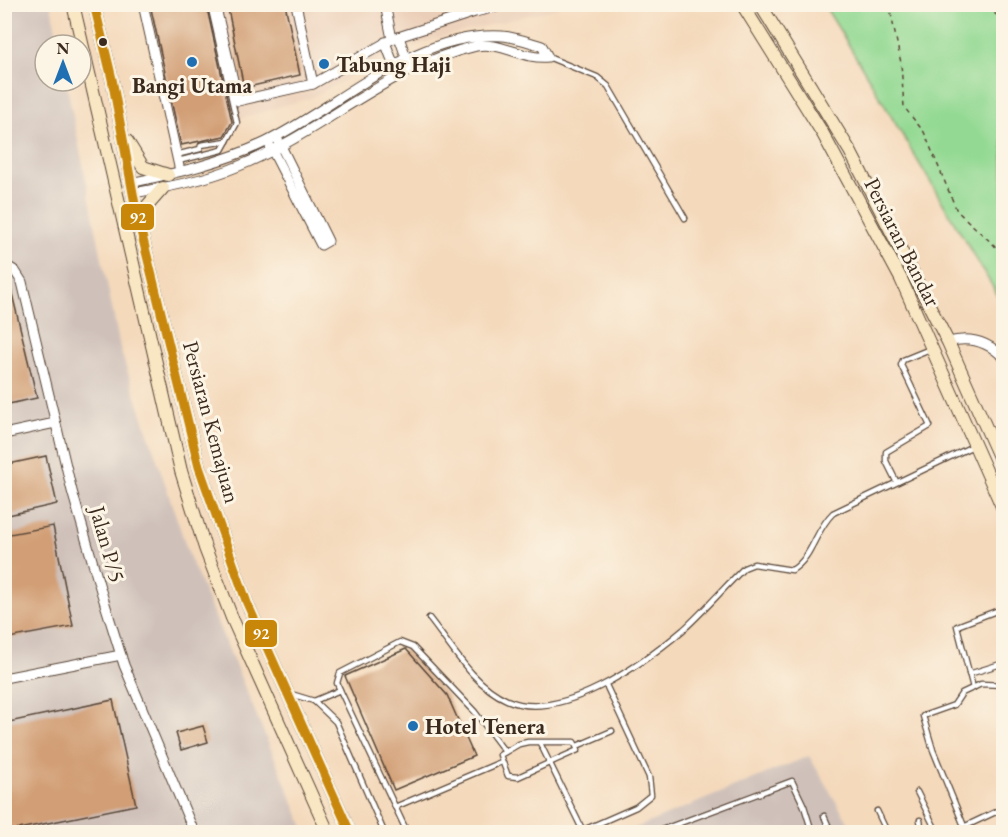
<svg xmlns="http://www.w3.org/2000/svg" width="1008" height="837" font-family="'EB Garamond',serif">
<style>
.built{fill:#ebceb7}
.industrial{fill:#cfc1ba}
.green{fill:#93d993;stroke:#678258;stroke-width:1.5}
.building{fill:#d19e75}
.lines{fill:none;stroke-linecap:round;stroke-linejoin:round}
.service-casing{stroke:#574436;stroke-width:7}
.minor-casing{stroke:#574436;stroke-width:11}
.secondary-casing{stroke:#574436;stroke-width:14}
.path{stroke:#574436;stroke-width:1.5;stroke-dasharray:4.5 4.5;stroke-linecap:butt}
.service{stroke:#fff;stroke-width:4.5}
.minor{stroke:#fff;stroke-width:9}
.secondary{stroke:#f9e7c3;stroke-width:12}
.bus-1-casing{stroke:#fcf5e5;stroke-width:14}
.bus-1{stroke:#c88708;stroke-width:9}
.bus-dot{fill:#3b2a1e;stroke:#fcf5e5;stroke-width:2}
.poi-dot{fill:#1f6fb2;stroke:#fcf5e5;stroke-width:2}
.labels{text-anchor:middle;stroke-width:6;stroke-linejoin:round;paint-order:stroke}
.poi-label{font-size:22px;font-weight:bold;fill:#3b2a1e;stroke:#fcf5e5;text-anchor:start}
.street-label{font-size:22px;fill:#3b2a1e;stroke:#fcf5e5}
.line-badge{stroke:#fcf5e5;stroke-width:2}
.badge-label{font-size:16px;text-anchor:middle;font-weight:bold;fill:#fff}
</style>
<rect width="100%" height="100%" fill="#fcf5e5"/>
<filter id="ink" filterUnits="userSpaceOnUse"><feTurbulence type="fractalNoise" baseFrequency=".0167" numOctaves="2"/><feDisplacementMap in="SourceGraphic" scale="12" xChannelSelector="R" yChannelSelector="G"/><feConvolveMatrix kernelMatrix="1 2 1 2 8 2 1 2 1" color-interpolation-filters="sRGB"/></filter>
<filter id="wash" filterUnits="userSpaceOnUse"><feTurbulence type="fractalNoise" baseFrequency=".008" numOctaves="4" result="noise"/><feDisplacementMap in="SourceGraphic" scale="24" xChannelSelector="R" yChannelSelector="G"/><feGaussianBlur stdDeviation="1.35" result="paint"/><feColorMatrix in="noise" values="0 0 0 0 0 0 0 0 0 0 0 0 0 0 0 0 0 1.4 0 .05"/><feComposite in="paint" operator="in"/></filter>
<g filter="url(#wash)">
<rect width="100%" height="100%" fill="#f4d9bb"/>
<polygon class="built" points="558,4 558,8 441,37 390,54 313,97 235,120 226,138 178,148 148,5 207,5 221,62 209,5"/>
<g class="industrial">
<polygon points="5,5 51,5 59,45 45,45 45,81 66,81 121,352 190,558 306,832 5,832"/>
<polygon points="809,756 854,832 626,832"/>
</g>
<polygon class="green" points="824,5 1003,5 1003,304 847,42"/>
<g id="blocks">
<g class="building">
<polygon points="150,4 206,4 232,122 224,136 181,145"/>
<polygon points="227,4 285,4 300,75 244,88"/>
<polygon points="4,277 8,277 37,398 4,405"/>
<polygon points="46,456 57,504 4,516 4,465"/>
<polygon points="53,526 73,626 9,638 4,614 4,535"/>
<polygon points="406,649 447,695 474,756 394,790 345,676"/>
<polygon points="113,700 136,805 4,832 4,723"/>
<polygon points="203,726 208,742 181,750 176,733"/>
</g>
</g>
</g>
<g filter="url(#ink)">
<use href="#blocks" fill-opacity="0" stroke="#574436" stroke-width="1.5"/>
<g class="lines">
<defs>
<g id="service">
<polyline points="548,57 597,77 608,86 685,218"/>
<polyline points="176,155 200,149 201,145 227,141"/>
<polyline points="178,161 222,150 237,123 210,4"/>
<polyline points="896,481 886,461 886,452 930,426 901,365 903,360 930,349"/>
<path d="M429,618C452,647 473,685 507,700C560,724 644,663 683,630C704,611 723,589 744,568L754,564L792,570C813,557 815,530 833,513L973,446"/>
<polyline points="969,674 1004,663"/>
<polyline points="973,688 957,626 1004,608"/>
<polyline points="340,690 337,683 340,673 400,642 413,647 475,712 505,752"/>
<polyline points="291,694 314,701 336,722 384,832"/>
<polyline points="314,701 340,690 407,832"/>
<polygon points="528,742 574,742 578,750 518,777 508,776 500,755 519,744"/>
<polyline points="540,743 583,831"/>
<polyline points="577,746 612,731"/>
<polyline points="917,792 937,832"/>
<polyline points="395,807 501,762"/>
<polyline points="877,811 887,832"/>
<polyline points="824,816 831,832"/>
<polyline points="920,820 922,832"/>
<polyline points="964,826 933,750 923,716 954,705 962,693 981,684 1004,685"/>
<polyline points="579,832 636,807 651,795 649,777 606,685"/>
<polyline points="656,832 792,781 804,806 812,832"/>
<polyline points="953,832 1004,808"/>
</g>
<g id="minor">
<polyline points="143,4 180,171"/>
<polyline points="215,4 238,101 313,84 392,39 475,12 509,4"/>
<polyline points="296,4 313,84"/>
<polyline points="385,4 392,39"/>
<polyline points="399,37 408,63"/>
<polyline points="385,42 395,68"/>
<polyline points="270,146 321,245 328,241 278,140"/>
<path d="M130,183C177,173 224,162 266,142C339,106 415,31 502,36C516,37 529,42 542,46L548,57C524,60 500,41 476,46C388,66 321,133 239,166C206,180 169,187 133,193"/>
<polyline points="4,264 15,271 22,282 72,491 101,591 124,665 194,832"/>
<path d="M948,342C970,336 988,341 1004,358"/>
<polyline points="4,434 55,423"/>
<polyline points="4,678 121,655"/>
</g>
<g id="secondary">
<polyline points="73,4 181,471 205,548 232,618 328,832"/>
<polyline points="94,4 112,79 137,215 199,467 247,603 350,832"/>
<polyline points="742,4 823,134 901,279 1004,511"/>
<polyline points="760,4 850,151 948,342 1004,468"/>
<polyline points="127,141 143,167 168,175"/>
<polyline points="143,228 148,205 163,188"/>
</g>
</defs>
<use href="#service" class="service-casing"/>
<use href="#minor" class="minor-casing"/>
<use href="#secondary" class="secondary-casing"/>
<g class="path">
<polyline points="889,4 901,63 904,107 924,132 957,211 994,245 1004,259"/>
<polyline points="979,4 997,15 1004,23"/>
</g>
<use href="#service" class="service"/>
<use href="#minor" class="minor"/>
<use href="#secondary" class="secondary"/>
<defs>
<polyline id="bus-1" points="94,4 112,79 137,215 199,467 247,603 350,832"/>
</defs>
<use href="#bus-1" class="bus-1-casing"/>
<use href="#bus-1" class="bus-1"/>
</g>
</g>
<circle class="bus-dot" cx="103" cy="42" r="5"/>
<g class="poi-dot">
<circle cx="192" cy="62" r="6"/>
<circle cx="324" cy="64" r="6"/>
<circle cx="413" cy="726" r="6"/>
</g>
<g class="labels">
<g class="poi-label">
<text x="336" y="72">Tabung Haji</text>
<text x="192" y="93" text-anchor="middle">Bangi Utama</text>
<text x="425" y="734">Hotel Tenera</text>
</g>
<g class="street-label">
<text transform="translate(903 242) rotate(63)" y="8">Persiaran Bandar</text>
<text transform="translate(212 422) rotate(75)" y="8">Persiaran Kemajuan</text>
<text transform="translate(108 544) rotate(74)" y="8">Jalan P/5</text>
</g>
</g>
<g class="line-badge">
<rect x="120" y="203" width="35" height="28" rx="6" fill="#c88708"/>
<rect x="244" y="619" width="34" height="29" rx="6" fill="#c88708"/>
</g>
<g class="badge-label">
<text x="138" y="223">92</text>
<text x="261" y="639">92</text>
</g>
<rect width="1008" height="837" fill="none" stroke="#fcf5e5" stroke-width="24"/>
<g transform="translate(63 63)"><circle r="28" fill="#fcf5e5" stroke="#afa495" stroke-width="1.5"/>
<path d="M0-4.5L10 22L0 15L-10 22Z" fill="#1f6fb2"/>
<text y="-9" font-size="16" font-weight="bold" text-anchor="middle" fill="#3b2a1e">N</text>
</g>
</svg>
